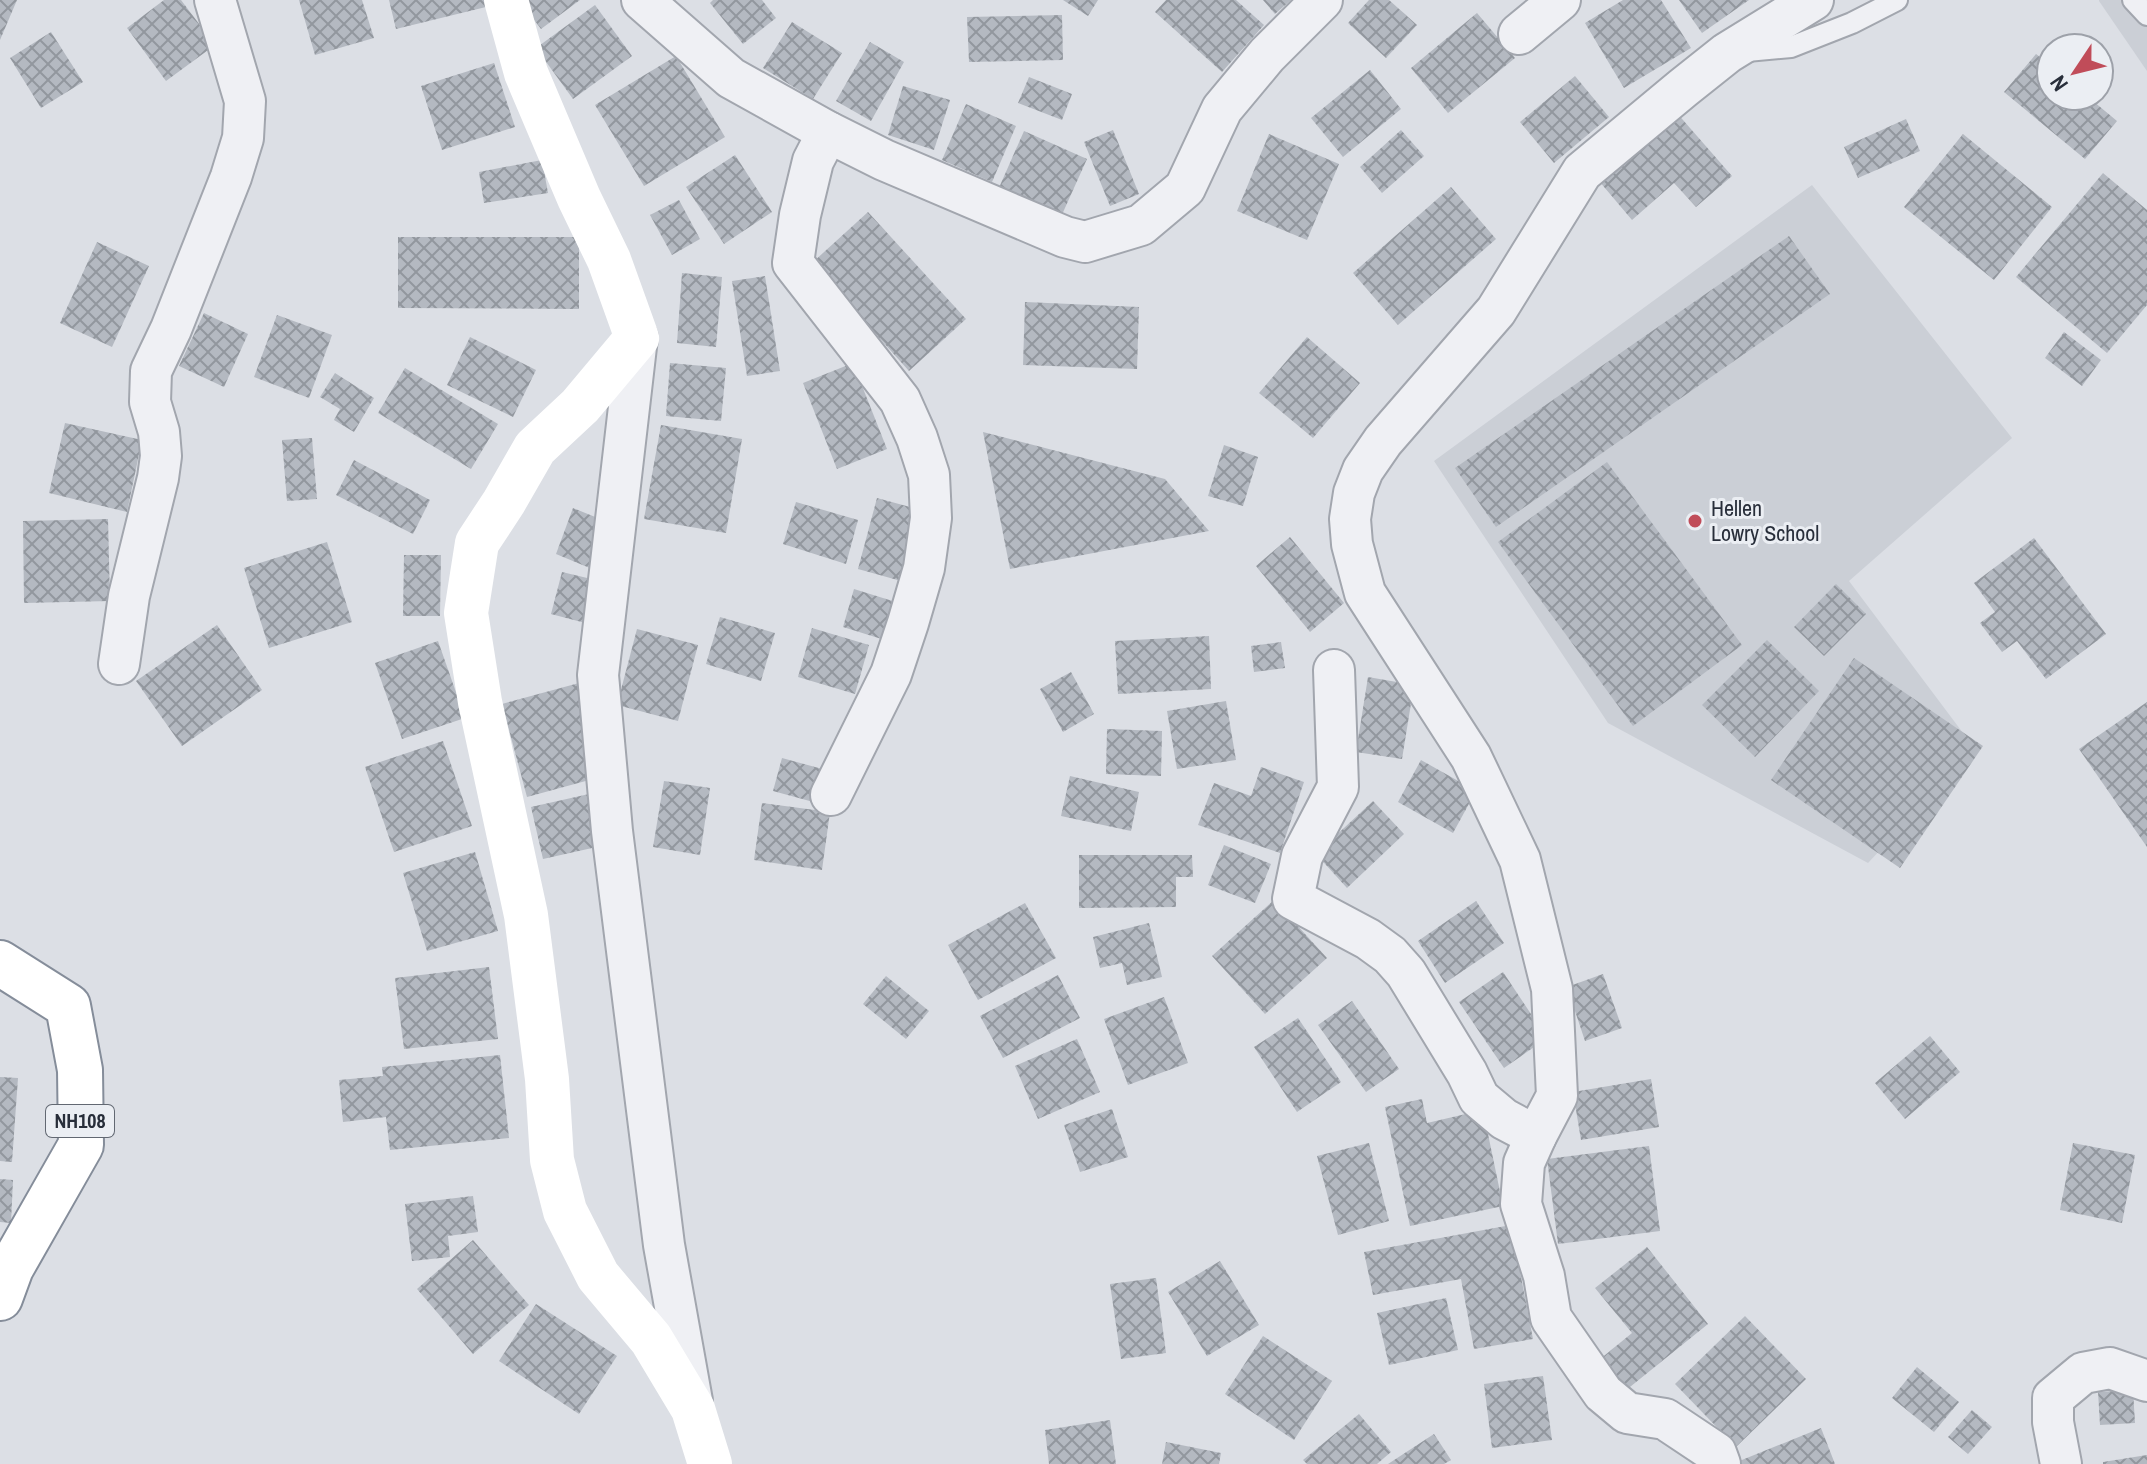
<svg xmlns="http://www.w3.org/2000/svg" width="2147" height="1464" font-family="'Archivo Narrow',sans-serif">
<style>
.built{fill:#cbcfd6}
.building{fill:url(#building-cross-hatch)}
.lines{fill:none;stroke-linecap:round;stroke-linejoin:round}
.lane-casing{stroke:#a2a6ae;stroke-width:24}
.street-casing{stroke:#a2a6ae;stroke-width:44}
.highway-casing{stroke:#858d9a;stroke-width:48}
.lane{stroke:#eff0f4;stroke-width:20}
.street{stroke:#eff0f4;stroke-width:40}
.secondary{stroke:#fff;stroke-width:44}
.highway{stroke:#fff;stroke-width:44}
.poi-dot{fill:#c04c59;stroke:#ebeef3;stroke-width:3}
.labels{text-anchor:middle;stroke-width:6;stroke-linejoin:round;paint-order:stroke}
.shield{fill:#ebeef3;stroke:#626872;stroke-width:2}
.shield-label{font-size:20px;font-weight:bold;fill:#282e3a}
.poi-label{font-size:22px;fill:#282e3a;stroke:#ebeef3;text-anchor:start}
</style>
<defs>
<pattern id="building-cross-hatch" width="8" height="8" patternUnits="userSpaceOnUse" patternTransform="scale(2)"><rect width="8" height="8" fill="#b4b9c1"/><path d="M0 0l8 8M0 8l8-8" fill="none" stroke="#92979e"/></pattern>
</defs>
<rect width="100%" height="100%" fill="#dcdfe5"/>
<g class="built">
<polygon points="2099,0 2147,0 2147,71 2099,1"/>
<polygon points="1812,185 2012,438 1849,581 1975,749 1868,863 1608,723 1434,461"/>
</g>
<g class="building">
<polygon points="0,0 17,0 0,40"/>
<polygon points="164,0 181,0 215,45 166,81 127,28"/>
<polygon points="299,0 362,0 374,38 315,55"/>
<polygon points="389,0 488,0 490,6 396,29"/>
<polygon points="519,0 580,0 541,29"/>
<polygon points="713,0 762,0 776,18 743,44 710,3"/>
<polygon points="1063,0 1098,0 1088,16"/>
<polygon points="1166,0 1236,0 1264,25 1222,72 1155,12"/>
<polygon points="1263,0 1291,0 1275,14"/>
<polygon points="1369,0 1389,0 1417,25 1386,58 1348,23"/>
<polygon points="1623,0 1661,0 1691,48 1624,88 1585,23"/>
<polygon points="1679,0 1749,0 1702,33"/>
<polygon points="595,5 632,56 573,99 536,48"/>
<polygon points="1477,13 1515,58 1448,113 1411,68"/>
<polygon points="1062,15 1063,60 969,62 967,17"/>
<polygon points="792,22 842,53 813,99 763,68"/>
<polygon points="51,32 83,82 41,108 10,58"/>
<polygon points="870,42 904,62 871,121 836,101"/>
<polygon points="2036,54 2051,66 2051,96 2087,96 2117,121 2085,159 2004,92"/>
<polygon points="676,56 725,137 644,186 595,105"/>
<polygon points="494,63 515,127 442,150 421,86"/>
<polygon points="1370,70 1401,109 1343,157 1311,118"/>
<polygon points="1575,76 1609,117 1554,163 1520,122"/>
<polygon points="1029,77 1072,94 1062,120 1018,103"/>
<polygon points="903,86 950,100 934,150 888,135"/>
<polygon points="966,104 1016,126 992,182 942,160"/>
<polygon points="1676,112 1732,176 1696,207 1674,183 1632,220 1599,181"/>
<polygon points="1906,119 1920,151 1858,178 1844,147"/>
<polygon points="1113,130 1139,194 1110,206 1084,142"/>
<polygon points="1401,130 1424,156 1382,193 1360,167"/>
<polygon points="1024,131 1087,159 1060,219 998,190"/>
<polygon points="1269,134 1339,164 1307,240 1237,211"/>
<polygon points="1963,134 2052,207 1994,280 1904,207"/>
<polygon points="735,155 772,212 724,244 686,187"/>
<polygon points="542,160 548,193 484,203 479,172"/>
<polygon points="2103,173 2147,210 2147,305 2107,353 2016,277"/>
<polygon points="1451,187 1496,239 1398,325 1353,273"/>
<polygon points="679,200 700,239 672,255 650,215"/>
<polygon points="868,212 966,319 909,371 812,263"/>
<polygon points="1789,236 1830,294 1496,527 1455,468"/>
<polygon points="398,237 579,237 579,309 398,308"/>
<polygon points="97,242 149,266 112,347 60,323"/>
<polygon points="682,273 722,277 716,347 677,343"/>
<polygon points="765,276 780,371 747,376 732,281"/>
<polygon points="1025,302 1139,307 1137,369 1023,365"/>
<polygon points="204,313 248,334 224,387 179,366"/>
<polygon points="277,315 332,335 309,398 254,377"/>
<polygon points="2064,332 2101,360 2082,386 2045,358"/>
<polygon points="470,337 536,370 513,417 447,385"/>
<polygon points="1307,337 1360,383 1313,438 1259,393"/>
<polygon points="670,363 726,368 721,421 666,416"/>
<polygon points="853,363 887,449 837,469 803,383"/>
<polygon points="405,368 498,424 471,469 378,413"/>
<polygon points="335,373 374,398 354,432 334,420 340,409 320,397"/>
<polygon points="65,423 142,440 127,512 49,493"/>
<polygon points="661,425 742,439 726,533 644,519"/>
<polygon points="983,432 1165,479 1209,531 1010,569"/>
<polygon points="312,438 317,499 287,501 282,440"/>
<polygon points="1224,445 1258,457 1243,506 1208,496"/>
<polygon points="354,460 430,500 413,534 336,495"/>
<polygon points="1607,462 1742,645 1633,726 1498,542"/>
<polygon points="877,498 921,510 901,581 858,569"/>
<polygon points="796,502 858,520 846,564 783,544"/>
<polygon points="573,508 615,525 597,571 556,554"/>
<polygon points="108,519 110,601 24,603 23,521"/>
<polygon points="1290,537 1344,603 1310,632 1256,566"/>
<polygon points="2034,538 2106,634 2046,679 2017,641 2002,652 1980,623 1995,612 1974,583"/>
<polygon points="327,542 352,622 269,648 244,568"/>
<polygon points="404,555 441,555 440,616 403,616"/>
<polygon points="562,572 604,582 593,625 551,614"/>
<polygon points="1836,584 1866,614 1824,656 1794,627"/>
<polygon points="854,589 899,603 888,641 843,627"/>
<polygon points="720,617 775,633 761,681 706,664"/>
<polygon points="217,625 262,690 182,746 136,681"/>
<polygon points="812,628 869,645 855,694 798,677"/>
<polygon points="637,629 698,645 678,721 617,705"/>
<polygon points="1209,636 1211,689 1118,694 1115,641"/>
<polygon points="1767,640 1819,691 1755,757 1702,705"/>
<polygon points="438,641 465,718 402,739 375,663"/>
<polygon points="1281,642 1285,668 1254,672 1251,646"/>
<polygon points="1854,658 1983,746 1900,868 1771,780"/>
<polygon points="1071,672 1094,714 1063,732 1040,689"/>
<polygon points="1368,677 1414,685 1402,759 1356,752"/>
<polygon points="579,683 604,776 527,797 502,704"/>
<polygon points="1226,701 1236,760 1177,769 1167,711"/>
<polygon points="2147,702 2147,847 2079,749"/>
<polygon points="1107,729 1162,731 1161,776 1106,774"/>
<polygon points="443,741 472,826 394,852 365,767"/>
<polygon points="782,758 826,770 817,803 773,791"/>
<polygon points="1421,760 1476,791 1453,833 1398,802"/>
<polygon points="1261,767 1304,782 1280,853 1198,825 1214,783 1251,796"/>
<polygon points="1070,776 1139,792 1131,831 1061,816"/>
<polygon points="664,781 710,788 700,855 653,847"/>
<polygon points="589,794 601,846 543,859 531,807"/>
<polygon points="1373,801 1404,834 1347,888 1316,854"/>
<polygon points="762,803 830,812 822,870 754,860"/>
<polygon points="1224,845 1271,864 1255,903 1208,885"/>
<polygon points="475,852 498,931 427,951 403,873"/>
<polygon points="1079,855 1192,855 1193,877 1176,877 1176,907 1079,908"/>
<polygon points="1274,900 1327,958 1265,1014 1212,956"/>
<polygon points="1476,901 1504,943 1445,983 1418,941"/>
<polygon points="1025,903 1056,958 978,1000 948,945"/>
<polygon points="1149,923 1162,977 1127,985 1122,963 1100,968 1093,937"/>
<polygon points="489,967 498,1039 404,1049 395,978"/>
<polygon points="1503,972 1547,1038 1504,1068 1459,1002"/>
<polygon points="1603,974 1622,1028 1585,1041 1567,987"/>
<polygon points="1058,975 1080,1018 1003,1058 980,1016"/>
<polygon points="886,976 929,1011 906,1039 863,1004"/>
<polygon points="1164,997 1188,1063 1128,1085 1104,1019"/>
<polygon points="1352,1001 1399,1069 1366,1092 1318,1025"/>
<polygon points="1298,1018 1341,1082 1297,1112 1254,1047"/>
<polygon points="1930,1036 1960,1072 1905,1119 1875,1083"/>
<polygon points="1077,1039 1100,1092 1038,1119 1015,1066"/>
<polygon points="500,1055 509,1138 390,1150 386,1117 343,1122 339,1080 383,1076 382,1067"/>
<polygon points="0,1077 18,1078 12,1162 0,1161"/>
<polygon points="1651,1079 1659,1127 1581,1140 1573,1092"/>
<polygon points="1422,1099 1427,1123 1483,1110 1503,1206 1410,1226 1385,1107"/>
<polygon points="1112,1109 1128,1157 1080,1172 1064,1125"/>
<polygon points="1369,1143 1389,1221 1338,1235 1317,1156"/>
<polygon points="2073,1143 2135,1155 2122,1223 2060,1210"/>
<polygon points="1649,1146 1660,1231 1558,1244 1547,1159"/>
<polygon points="0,1179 13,1180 11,1223 0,1222"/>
<polygon points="473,1196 478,1232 448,1236 450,1257 412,1261 405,1204"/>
<polygon points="1511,1225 1533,1339 1474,1349 1461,1279 1373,1295 1364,1252"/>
<polygon points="473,1240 529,1305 473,1354 417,1289"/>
<polygon points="1647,1247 1708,1324 1625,1391 1599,1360 1632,1333 1595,1288"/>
<polygon points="1220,1261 1259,1325 1207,1356 1168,1292"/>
<polygon points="1156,1278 1166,1353 1121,1359 1110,1284"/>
<polygon points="1446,1298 1458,1350 1389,1365 1377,1313"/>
<polygon points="536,1304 617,1356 579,1414 499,1361"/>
<polygon points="1745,1316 1806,1379 1736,1447 1675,1384"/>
<polygon points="1263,1336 1332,1381 1294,1440 1225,1394"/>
<polygon points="1917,1367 1959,1402 1934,1432 1892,1398"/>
<polygon points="1543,1376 1552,1440 1492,1448 1484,1384"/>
<polygon points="2133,1390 2135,1423 2100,1425 2098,1392"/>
<polygon points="1972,1410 1992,1427 1968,1454 1948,1437"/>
<polygon points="1359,1414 1391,1452 1377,1464 1307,1464 1303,1460"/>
<polygon points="1110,1420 1116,1464 1049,1464 1045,1430"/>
<polygon points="1821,1428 1835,1464 1732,1464"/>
<polygon points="1434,1434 1451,1460 1444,1464 1388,1464"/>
<polygon points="1166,1442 1221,1453 1219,1464 1162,1464"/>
<polygon points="2147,1455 2147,1464 2103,1464 2103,1462"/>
</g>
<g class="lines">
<defs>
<g id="lane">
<polyline points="2133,0 2147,15"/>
<polyline points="1747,51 1791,47 1852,23 1897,0"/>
</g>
<g id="street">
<polyline points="642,0 731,78 828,132 884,160 1065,237 1085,242 1141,225 1185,188 1222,109 1267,55 1322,0"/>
<polyline points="1519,34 1560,0"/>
<polyline points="828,132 813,161 800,215 793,263 900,400 917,438 929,475 931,518 924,568 908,623 891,674 831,795"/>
<polyline points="637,338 598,675 612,831 664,1245 692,1401"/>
<polyline points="119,664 129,596 158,478 161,456 159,432 150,402 151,371 171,329 231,177 243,138 245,101 215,0"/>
<polyline points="1334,670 1338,787 1302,856 1293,899 1368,939 1390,955 1406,973 1467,1073 1479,1098 1504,1119 1536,1136"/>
<polyline points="1720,1464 1716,1453 1665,1419 1627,1413 1603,1393 1551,1318 1544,1276 1521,1204 1524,1163 1536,1136 1557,1096 1552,989 1520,860 1471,757 1365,593 1352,544 1350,519 1354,493 1363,470 1383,441 1496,311 1582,172 1683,88 1727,53 1813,0"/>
<polyline points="2061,1464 2053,1422 2053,1398 2083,1373 2110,1368 2147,1381"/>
</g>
<polyline id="highway" points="0,963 68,1006 80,1070 81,1145 11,1268 0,1298"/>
</defs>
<use href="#lane" class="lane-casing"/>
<use href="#street" class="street-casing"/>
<use href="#highway" class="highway-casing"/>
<use href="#lane" class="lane"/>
<use href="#street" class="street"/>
<polyline class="secondary" points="506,0 526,73 579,198 609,260 637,338 580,406 535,448 504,502 477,543 466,613 480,702 526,915 547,1079 552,1160 565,1211 598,1276 651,1339 693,1409 710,1464"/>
<use href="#highway" class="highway"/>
</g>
<circle class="poi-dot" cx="1695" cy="521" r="8"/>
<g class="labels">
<rect class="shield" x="46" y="1105" width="68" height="32" rx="6"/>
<g class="shield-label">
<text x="80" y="1128">NH108</text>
</g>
<g class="poi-label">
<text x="1711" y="516">Hellen<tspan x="1711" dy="25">Lowry School</tspan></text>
</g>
</g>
<g transform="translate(2075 72) rotate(235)"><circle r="38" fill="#ebeef3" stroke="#9da1a9" stroke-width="2"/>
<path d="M0-6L14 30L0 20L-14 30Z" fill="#c04c59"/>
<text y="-12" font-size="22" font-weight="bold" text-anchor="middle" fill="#282e3a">N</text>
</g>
</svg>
